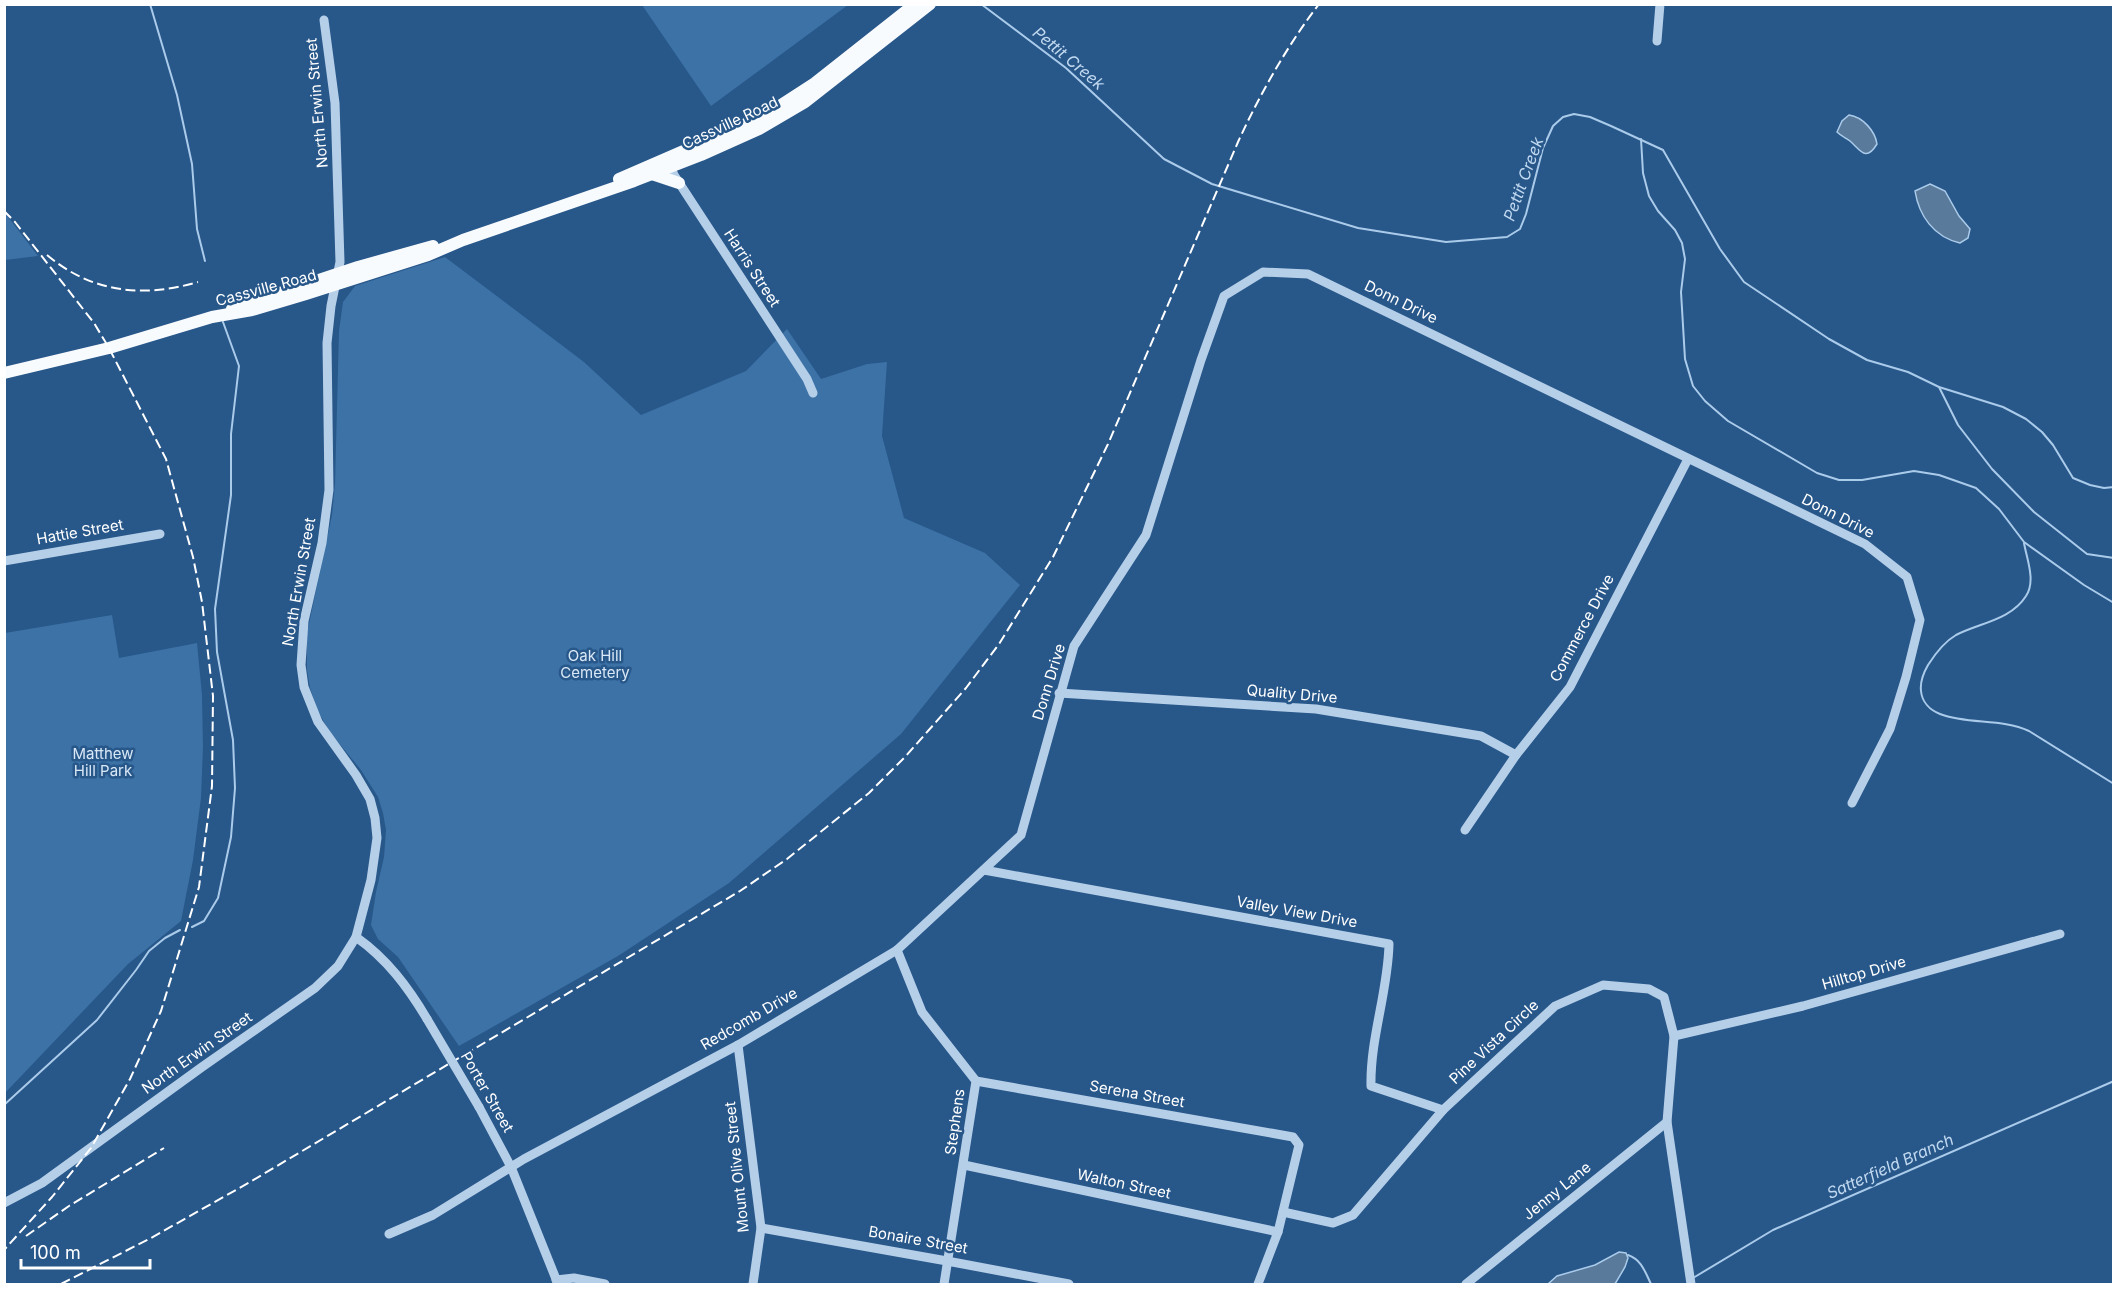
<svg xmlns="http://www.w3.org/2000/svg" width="2118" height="1289" font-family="Inter,sans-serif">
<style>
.green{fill:#3c72a6}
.water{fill:#5a7a9b;stroke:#aacbea;stroke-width:1.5}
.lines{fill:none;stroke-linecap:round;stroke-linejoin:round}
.stream{stroke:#aacbea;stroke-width:2}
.minor{stroke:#b5cfe9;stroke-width:9}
.major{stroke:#f8fbfe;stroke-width:12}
.rail{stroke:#fff;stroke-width:2;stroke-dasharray:10 4.5;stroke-linecap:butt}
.minor-bridge{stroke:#b5cfe9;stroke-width:9}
.labels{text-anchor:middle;stroke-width:5;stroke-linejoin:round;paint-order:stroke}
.street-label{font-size:15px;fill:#fff;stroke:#28578a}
.park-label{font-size:15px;fill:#d9e8f7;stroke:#28578a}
.water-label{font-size:16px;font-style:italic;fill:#c1d9f0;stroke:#28578a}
</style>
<rect width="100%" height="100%" fill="#28578a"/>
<g class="green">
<polygon points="642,5 848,5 711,106"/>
<polygon points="4,213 5,213 38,256 5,260"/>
<polygon points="445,257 584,362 641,415 746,371 787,329 821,379 867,364 887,362 882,436 904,518 985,553 1020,585 901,734 729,883 618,956 459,1046 398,957 378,939 371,925 376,892 384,857 386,830 383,813 378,797 361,770 329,731 318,711 310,688 307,670 307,633 332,515 335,484 339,331 343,302 355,286"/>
<polygon points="112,615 119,658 197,643 202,695 203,747 201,798 193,860 181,921 128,964 5,1093 5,633"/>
</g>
<g class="water">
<path d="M1849,115C1863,117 1875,131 1877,144C1866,162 1861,151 1850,141C1846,138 1841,136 1837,132L1842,121Z"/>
<path d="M1930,184L1945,191L1959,216L1970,229L1968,238L1960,243C1934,237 1919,216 1915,191Z"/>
<polygon points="1619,1252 1626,1253 1628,1258 1625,1267 1615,1284 1548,1284 1557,1276 1595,1265"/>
</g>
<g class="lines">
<g class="stream">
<polyline points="150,4 177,95 192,164 197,229 205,261"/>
<polyline points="981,4 1066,68 1164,159 1212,184 1358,228 1446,242 1507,237 1520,229 1526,214 1543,148 1553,126 1563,117 1574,114 1590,117 1611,126 1663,150 1720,249 1744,282 1829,339 1867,360 1908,372 1939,387 2003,407 2026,419 2042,432 2053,445 2073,478 2090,485 2104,488 2114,487"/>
<polyline points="1641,139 1643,173 1649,196 1658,211 1675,230 1682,243 1685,259 1681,292 1685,359 1693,386 1705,401 1728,421 1817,473 1839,480 1862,480 1914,471 1939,475 1976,488 1999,509 2024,542 2084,585 2114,603"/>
<polyline points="1939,387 1958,425 1992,469 2034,512 2087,554 2114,558"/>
<path d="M2024,543C2027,560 2036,581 2026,596C2011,620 1979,623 1956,635C1944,642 1935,654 1928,665C1924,672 1920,683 1921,691C1922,702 1930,710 1940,714C1969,725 2001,718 2029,731L2114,784"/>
<polyline points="192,927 204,921 218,898 231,837 235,788 233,740 217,652 215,609 231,495 231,434 239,366 223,322"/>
<polyline points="4,1105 97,1020 136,970 149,951 165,938 180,930"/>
<path d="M1628,1255C1642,1260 1645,1272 1651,1284"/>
<polyline points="1693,1278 1773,1230 2114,1081"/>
</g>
<g class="minor">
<polyline points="1657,41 1660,4"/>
<polyline points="669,163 674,175 807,379 813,393"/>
<polyline points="4,561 160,534"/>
<polyline points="1059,693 1316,709 1481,736 1516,755"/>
<polyline points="1465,830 1516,755 1570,687 1688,459"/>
<path d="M984,870L1389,944C1388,992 1370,1038 1371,1086L1443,1110"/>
<path d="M356,937C387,959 408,987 427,1019"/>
<polyline points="897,950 922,1012 976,1081 944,1284"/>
<polyline points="1674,1036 1803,1006 2060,934"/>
<polyline points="738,1045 761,1228 753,1284"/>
<polyline points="976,1081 1293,1137 1299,1145 1278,1232 1258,1284"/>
<polyline points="479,1107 511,1167 558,1284"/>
<polyline points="964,1165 1278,1232"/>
<polyline points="4,1203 42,1183 202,1067 315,988 338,966 356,937 371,880 377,838 375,818 370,799 356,775 318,722 304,687 301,665 304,621 322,543 329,490 327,343 331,306 340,262 335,103 324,20"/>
<polyline points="1283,1212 1333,1223 1353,1215 1443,1110 1555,1006 1603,985 1649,989 1664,997 1674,1036 1667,1122 1691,1284"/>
<polyline points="761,1228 947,1261 1069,1284"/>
<polyline points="389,1234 433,1215 524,1159 738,1045 897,950 1021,835 1074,646 1146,535 1201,360 1224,296 1263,272 1308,274 1865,544 1907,577 1920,620 1906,677 1890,729 1852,803"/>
<polyline points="556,1280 574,1278 605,1284"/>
<polyline points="1466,1284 1667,1122"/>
</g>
<g class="major">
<polyline points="652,174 679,183"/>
<polyline points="619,179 764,116 815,83 915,4"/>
<polyline points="232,309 358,267 433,246"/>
<polyline points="4,373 109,348 212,317 252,310 306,294 428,255 463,240 634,181 701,155 759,129 805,102 930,4"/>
</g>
<g class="rail">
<polyline points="4,211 15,222 94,323 109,348 166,459 193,557 202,602 213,696 212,786 199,887 161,1011 130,1079 91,1148 52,1197 4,1250"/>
<path d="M47,255C92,293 143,298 198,282"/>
<polyline points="26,1236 69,1206 164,1148"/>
<path d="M61,1284L151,1238L250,1182L740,891L787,859L869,793L905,757L966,688L999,644L1053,557L1108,444L1238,142C1260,94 1287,46 1319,4"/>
</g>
<polyline class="minor-bridge" points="427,1019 479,1107"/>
</g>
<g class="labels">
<g class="street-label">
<text transform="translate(317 103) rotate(-95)" y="5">North Erwin Street</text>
<text transform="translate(730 123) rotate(-25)" y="5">Cassville Road</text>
<text transform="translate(752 268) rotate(57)" y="5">Harris Street</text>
<text transform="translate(266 288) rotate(-15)" y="5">Cassville Road</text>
<text transform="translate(1401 302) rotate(26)" y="5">Donn Drive</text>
<text transform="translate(1838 516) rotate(27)" y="5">Donn Drive</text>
<text transform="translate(80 532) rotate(-10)" y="5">Hattie Street</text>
<text transform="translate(299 582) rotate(-80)" y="5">North Erwin Street</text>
<text transform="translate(1582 628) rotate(-62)" y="5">Commerce Drive</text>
<text transform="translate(1049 682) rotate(-73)" y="5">Donn Drive</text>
<text transform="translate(1292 694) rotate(5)" y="5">Quality Drive</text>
<text transform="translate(1297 912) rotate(10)" y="5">Valley View Drive</text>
<text transform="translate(1864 973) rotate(-16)" y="5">Hilltop Drive</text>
<text transform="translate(749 1019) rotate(-30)" y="5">Redcomb Drive</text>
<text transform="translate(1494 1042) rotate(-43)" y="5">Pine Vista Circle</text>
<text transform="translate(197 1053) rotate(-35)" y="5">North Erwin Street</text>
<text transform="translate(487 1092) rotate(60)" y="5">Porter Street</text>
<text transform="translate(1137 1094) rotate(10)" y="5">Serena Street</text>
<text transform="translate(955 1122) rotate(-82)" y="5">Stephens</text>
<text transform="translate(737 1167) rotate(-96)" y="5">Mount Olive Street</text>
<text transform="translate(1124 1184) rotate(12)" y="5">Walton Street</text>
<text transform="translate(1557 1191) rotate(-39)" y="5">Jenny Lane</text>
<text transform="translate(918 1240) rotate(10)" y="5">Bonaire Street</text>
</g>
<g class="park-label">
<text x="595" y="661">Oak Hill<tspan x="595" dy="17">Cemetery</tspan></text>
<text x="103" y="759">Matthew<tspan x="103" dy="17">Hill Park</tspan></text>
</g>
<g class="water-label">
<text transform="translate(1069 58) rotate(40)" y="6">Pettit Creek</text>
<text transform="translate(1523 179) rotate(-70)" y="6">Pettit Creek</text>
<text transform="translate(1890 1166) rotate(-24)" y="6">Satterfield Branch</text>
</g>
</g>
<rect width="2118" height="1289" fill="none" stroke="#ffffff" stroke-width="12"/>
<path d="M21 1259v9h129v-9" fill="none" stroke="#ffffff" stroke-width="3"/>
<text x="30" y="1259" font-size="18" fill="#ffffff" stroke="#28578a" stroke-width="4.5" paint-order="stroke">100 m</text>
</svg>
